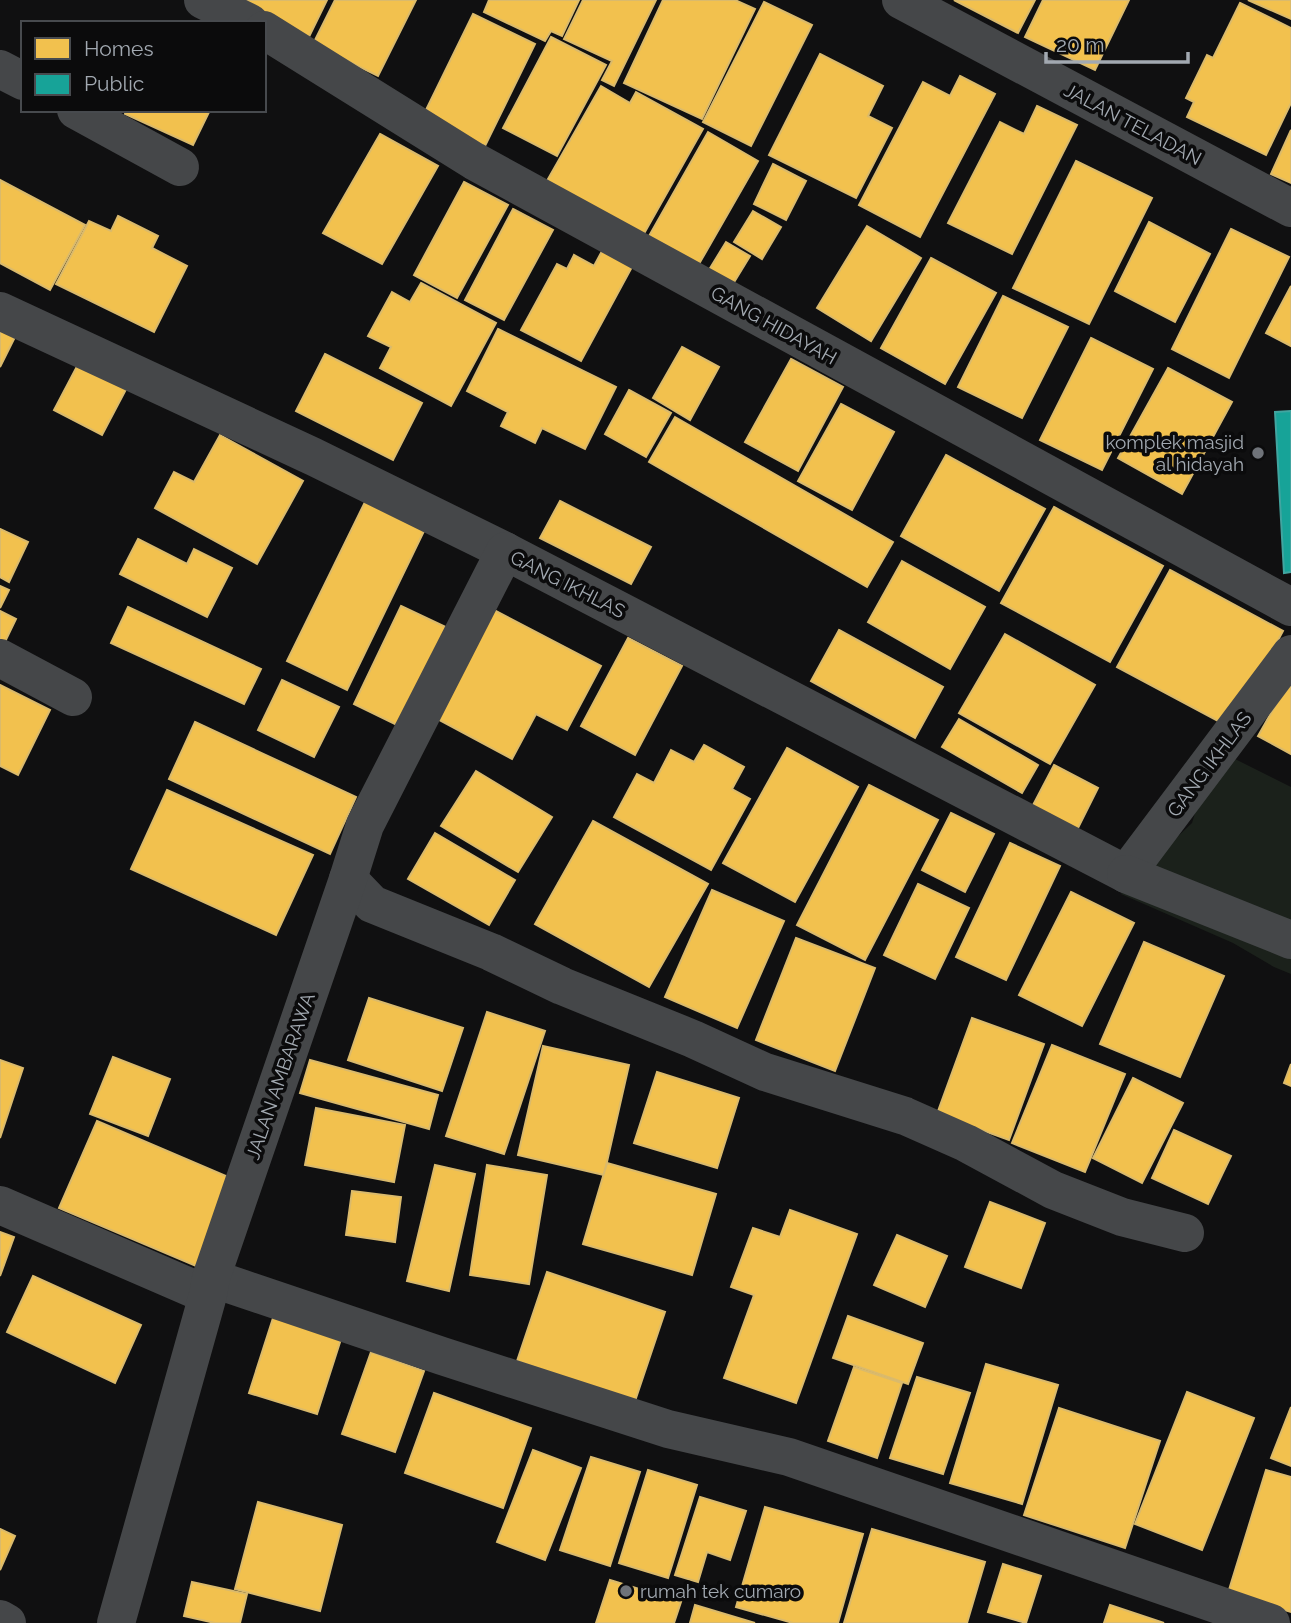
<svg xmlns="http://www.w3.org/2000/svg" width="1291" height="1623" font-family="Raleway,sans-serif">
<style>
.green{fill:#1b211b}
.homes{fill:#f2c14e;stroke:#daba6c;stroke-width:2}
.public{fill:#17a398;stroke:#41a5a0;stroke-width:2}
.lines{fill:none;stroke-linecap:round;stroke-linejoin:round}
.minor{stroke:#454749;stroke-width:38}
.poi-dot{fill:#6f7379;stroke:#0b0b0c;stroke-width:2.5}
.labels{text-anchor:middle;stroke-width:7;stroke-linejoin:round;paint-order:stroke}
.street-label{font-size:19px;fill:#a2a9b1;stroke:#0b0b0c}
.poi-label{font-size:19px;fill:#a2a9b1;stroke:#0b0b0c;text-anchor:end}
</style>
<rect width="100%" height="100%" fill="#101011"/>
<polygon class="green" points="1233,758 1291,787 1291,974 1274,967 1233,943 1121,894 1133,879 1192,823 1199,800"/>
<g class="homes">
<polygon points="247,0 327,0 307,41 242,10"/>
<polygon points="335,0 416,0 378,76 313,44"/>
<polygon points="489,0 579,0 562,36 551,31 545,41 484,12"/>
<polygon points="583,0 656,0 614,86 602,80 612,61 564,39"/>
<polygon points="663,0 735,0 755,9 702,119 624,83"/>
<polygon points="954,0 1035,0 1018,33"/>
<polygon points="1043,0 1129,0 1095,70 1025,37"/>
<polygon points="1248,0 1291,0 1291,19"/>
<polygon points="764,2 812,25 751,146 703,122"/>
<polygon points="1240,3 1291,28 1291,103 1266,155 1187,117 1194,102 1186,98 1207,55 1213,58"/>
<polygon points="473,14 535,44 485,146 423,116"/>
<polygon points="551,37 606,65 557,156 503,128"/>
<polygon points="820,54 883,86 868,116 892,128 856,198 769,155"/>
<polygon points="960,76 995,94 920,237 859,205 923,82 950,96"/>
<polygon points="601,86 630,103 636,92 703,129 641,239 544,186"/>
<polygon points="1037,106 1077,125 1012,254 948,223 1000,122 1024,134"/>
<polygon points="126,110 210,110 193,145 125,114"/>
<polygon points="1291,130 1291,183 1271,174"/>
<polygon points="708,132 758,161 699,264 649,236"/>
<polygon points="380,134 438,166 382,264 323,233"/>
<polygon points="1076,161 1152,198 1089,324 1013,288"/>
<polygon points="773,164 806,181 786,220 754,204"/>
<polygon points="0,180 85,225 50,290 0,263"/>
<polygon points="464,182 508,205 457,298 414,275"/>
<polygon points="513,209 553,230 504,320 465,300"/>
<polygon points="753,211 781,227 762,259 734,242"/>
<polygon points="118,216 158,236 152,248 187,266 154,332 56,284 89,221 111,231"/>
<polygon points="1149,222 1210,254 1175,322 1115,291"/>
<polygon points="867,226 921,258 871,341 817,308"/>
<polygon points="1231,229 1289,257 1229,378 1172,349"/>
<polygon points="726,242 750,256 733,284 709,270"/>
<polygon points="602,251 632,267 581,361 521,330 557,264 567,269 574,255 594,266"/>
<polygon points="931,258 996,293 945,384 881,348"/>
<polygon points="421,283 496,323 451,406 380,368 391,347 368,336 392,292 410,302"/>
<polygon points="1291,286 1291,346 1266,333"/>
<polygon points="1003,296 1068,327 1022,418 958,387"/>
<polygon points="0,312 22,323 0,367"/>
<polygon points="498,329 616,387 585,449 542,428 535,443 501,426 508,412 467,391"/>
<polygon points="1091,338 1153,369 1102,470 1040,440"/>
<polygon points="682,347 719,367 690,420 653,398"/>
<polygon points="84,353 132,378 102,435 54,410"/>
<polygon points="325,354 422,403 393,460 296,411"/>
<polygon points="791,359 843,387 798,471 745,442"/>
<polygon points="1168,368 1232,402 1182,494 1118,458"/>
<polygon points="629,390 671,413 646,457 605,434"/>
<polygon points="841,404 894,432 852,510 798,481"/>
<polygon points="675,417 893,542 867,587 649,462"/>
<polygon points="220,435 303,481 257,564 155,508 174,472 194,482"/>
<polygon points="946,455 1045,509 999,591 901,536"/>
<polygon points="366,500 425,529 347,690 287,661"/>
<polygon points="560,501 651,547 631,584 540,538"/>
<polygon points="1054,507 1163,566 1110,662 1001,603"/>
<polygon points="0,529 28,542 9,582 0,577"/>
<polygon points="138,539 187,564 194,549 232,568 207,617 120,574"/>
<polygon points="902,561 985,607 950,669 868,622"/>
<polygon points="1170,570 1283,631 1231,728 1117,667"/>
<polygon points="0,586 9,590 0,608"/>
<polygon points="401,606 452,630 405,729 354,704"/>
<polygon points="128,607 261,669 244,704 111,643"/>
<polygon points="490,608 601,666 567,730 536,714 512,759 432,716"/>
<polygon points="0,611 16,619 2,648 0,647"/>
<polygon points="839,630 943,687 915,738 811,681"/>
<polygon points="1005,634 1095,685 1050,764 959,713"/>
<polygon points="628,638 682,666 635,755 581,726"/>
<polygon points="1291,678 1291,754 1258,736"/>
<polygon points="282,680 339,707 314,757 258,730"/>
<polygon points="0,685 50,710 18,775 0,766"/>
<polygon points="959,719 1038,765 1022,793 942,747"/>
<polygon points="195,722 356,797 330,854 169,779"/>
<polygon points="704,745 744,767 732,789 750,799 711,870 614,817 637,774 654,783 671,750 694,762"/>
<polygon points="787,748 858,787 795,902 723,863"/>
<polygon points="1054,765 1098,788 1077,830 1032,807"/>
<polygon points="476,771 552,817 518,872 441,826"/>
<polygon points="869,785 938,820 865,960 797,925"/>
<polygon points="167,790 313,855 276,935 131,869"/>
<polygon points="951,813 994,834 965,892 922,870"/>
<polygon points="593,821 708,884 649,987 535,924"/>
<polygon points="435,833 515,880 489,925 408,879"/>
<polygon points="1010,843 1060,866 1006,980 956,957"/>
<polygon points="918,884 969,908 935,979 884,955"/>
<polygon points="712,890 784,921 737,1028 665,997"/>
<polygon points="1071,892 1134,923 1082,1026 1019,995"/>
<polygon points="796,938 875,968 835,1071 756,1040"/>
<polygon points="1144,942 1224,976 1180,1077 1100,1044"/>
<polygon points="369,998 463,1028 442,1091 348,1060"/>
<polygon points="487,1012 545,1031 504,1154 446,1136"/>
<polygon points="972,1018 1044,1044 1009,1140 937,1114"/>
<polygon points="1052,1045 1125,1074 1085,1172 1012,1143"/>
<polygon points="543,1046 629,1065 604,1175 518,1155"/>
<polygon points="113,1057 170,1079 148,1136 90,1114"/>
<polygon points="0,1060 23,1068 0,1138"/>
<polygon points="310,1060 438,1095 429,1129 300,1093"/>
<polygon points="1291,1064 1291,1086 1284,1083"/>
<polygon points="657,1072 739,1098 717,1168 634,1143"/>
<polygon points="1133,1078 1183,1103 1142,1183 1093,1158"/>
<polygon points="316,1108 405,1125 394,1182 305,1165"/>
<polygon points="97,1121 233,1179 196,1266 59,1208"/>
<polygon points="1174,1130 1231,1156 1208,1204 1152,1178"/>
<polygon points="607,1163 716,1194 692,1275 583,1244"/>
<polygon points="435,1165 475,1174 449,1291 407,1281"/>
<polygon points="487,1165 547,1175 529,1284 470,1275"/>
<polygon points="352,1191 401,1197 395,1242 346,1235"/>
<polygon points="990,1202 1045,1223 1021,1288 965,1267"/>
<polygon points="790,1210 857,1234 796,1403 724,1378 754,1295 731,1287 753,1228 780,1237"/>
<polygon points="0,1232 14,1237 0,1276"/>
<polygon points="897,1235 947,1256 925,1307 874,1285"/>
<polygon points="547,1272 665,1312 635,1401 517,1361"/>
<polygon points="33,1276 141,1325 115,1383 7,1332"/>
<polygon points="274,1315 342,1336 317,1414 249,1393"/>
<polygon points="848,1316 923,1343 908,1384 833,1358"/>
<polygon points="371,1352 424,1371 395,1452 342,1434"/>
<polygon points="986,1364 1058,1385 1022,1504 950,1483"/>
<polygon points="854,1367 902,1383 877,1458 828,1441"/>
<polygon points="917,1377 970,1393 943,1474 890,1458"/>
<polygon points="1187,1392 1254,1418 1202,1550 1135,1524"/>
<polygon points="434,1393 531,1428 503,1508 405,1473"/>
<polygon points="1291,1407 1291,1466 1271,1458"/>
<polygon points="1059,1408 1160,1441 1125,1548 1024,1515"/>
<polygon points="533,1450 581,1468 545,1560 497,1542"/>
<polygon points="591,1457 640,1472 610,1566 560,1550"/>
<polygon points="648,1470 697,1485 668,1578 619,1563"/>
<polygon points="1266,1470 1291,1477 1291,1612 1228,1593"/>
<polygon points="700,1497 746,1511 730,1560 707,1552 698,1582 675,1575"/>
<polygon points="258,1502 342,1525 320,1611 235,1589"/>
<polygon points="765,1507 863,1534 838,1623 793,1623 736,1607"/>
<polygon points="0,1529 15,1536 0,1570"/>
<polygon points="872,1529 985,1562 967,1623 844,1623"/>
<polygon points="1003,1564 1041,1576 1026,1623 988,1612"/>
<polygon points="610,1580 681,1602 674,1623 596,1623"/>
<polygon points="192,1582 247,1594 240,1623 215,1623 184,1616"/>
<polygon points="695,1605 755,1623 690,1623"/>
<polygon points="1110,1605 1164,1623 1104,1623"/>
</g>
<polygon class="public" points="1291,411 1291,572 1284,573 1275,412"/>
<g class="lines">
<g class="minor">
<polyline points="203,0 250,23"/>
<polyline points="901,0 1291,208"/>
<polyline points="264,30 474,161 1291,607"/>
<polyline points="0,69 23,81"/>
<polyline points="76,110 180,167"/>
<polyline points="0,311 314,457 505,551 1126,874 1291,654"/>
<polyline points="0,658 73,697"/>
<polyline points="1126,874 1291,940"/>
<polyline points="348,879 372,904 491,952 562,986 693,1039 765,1072 905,1116 966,1143 1053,1190 1122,1217 1185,1233"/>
<polyline points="0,1205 208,1295"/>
<polyline points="211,1278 442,1356 668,1429 789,1457 1271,1623"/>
<polyline points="0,1619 7,1623"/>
<polyline points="116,1623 208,1295 211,1278 348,879 365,825 505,551"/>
</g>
</g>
<g class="poi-dot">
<circle cx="1258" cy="453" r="7"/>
<circle cx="626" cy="1591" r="7"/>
</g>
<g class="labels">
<g class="street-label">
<text transform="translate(1133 124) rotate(28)" y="7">JALAN TELADAN</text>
<text transform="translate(774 325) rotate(29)" y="7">GANG HIDAYAH</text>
<text transform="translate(568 584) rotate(27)" y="7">GANG IKHLAS</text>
<text transform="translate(1209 764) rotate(-53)" y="7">GANG IKHLAS</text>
<text transform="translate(280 1076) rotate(-71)" y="7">JALAN AMBARAWA</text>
</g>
<g class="poi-label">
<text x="1244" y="449">komplek masjid<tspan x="1244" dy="22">al hidayah</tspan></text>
<text x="640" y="1598" text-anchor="start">rumah tek cumaro</text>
</g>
</g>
<rect x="21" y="21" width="245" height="91" fill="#0b0b0c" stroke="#474a4e" stroke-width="2"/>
<rect x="35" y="38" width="35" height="21" fill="#f2c14e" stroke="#474a4e" stroke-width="2"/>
<text x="84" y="56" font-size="21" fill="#a2a9b1">Homes</text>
<rect x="35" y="74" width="35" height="21" fill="#17a398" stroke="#474a4e" stroke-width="2"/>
<text x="84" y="91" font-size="21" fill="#a2a9b1">Public</text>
<path d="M1046 52v10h142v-10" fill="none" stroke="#a2a9b1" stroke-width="3.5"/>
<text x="1056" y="52" font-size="21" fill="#a2a9b1" stroke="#0b0b0c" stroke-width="5" paint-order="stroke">20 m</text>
</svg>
